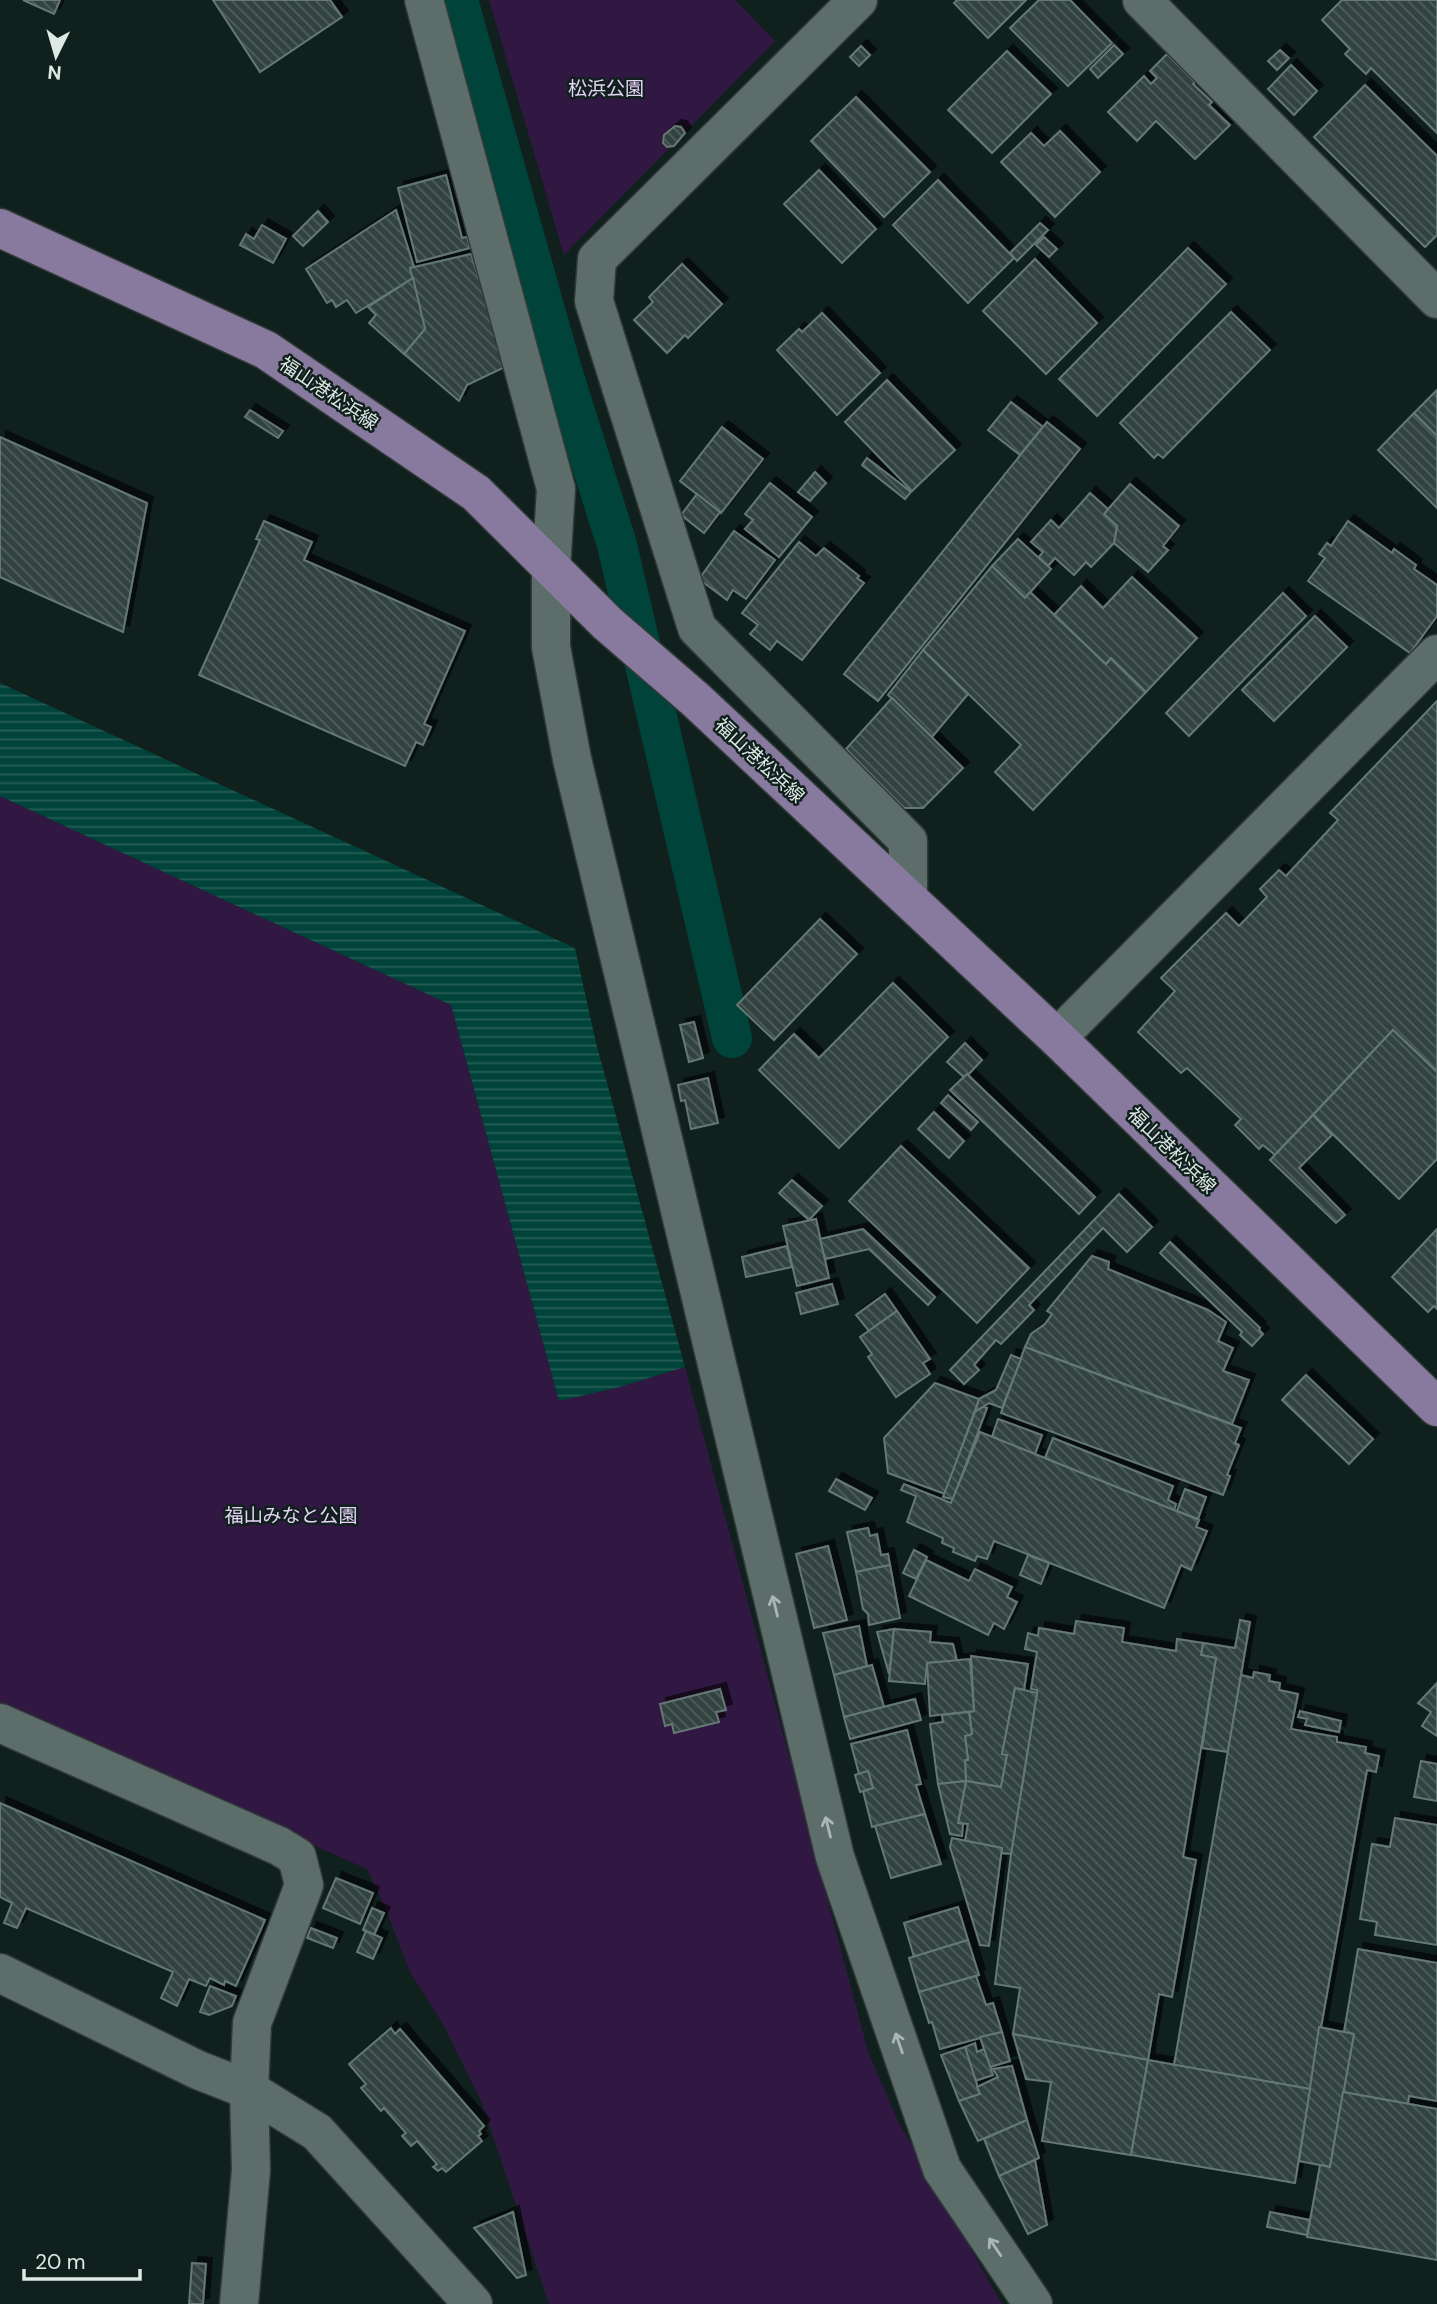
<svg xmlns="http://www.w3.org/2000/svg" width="1437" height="2304" font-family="'DM Sans','Noto Sans JP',sans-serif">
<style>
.park{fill:#311843}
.water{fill:url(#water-rules)}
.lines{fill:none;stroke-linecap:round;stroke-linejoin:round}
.canal{stroke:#00433a;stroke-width:40}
.building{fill:url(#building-back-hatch);stroke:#657874;stroke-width:2;filter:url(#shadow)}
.minor-casing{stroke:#313a38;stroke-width:41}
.major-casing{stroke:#313a38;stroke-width:41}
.minor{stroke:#5c6d6a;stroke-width:38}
.major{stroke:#877a9e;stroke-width:38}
.oneway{stroke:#aab7b4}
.labels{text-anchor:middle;stroke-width:5;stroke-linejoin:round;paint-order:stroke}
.park-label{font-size:19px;fill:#e7d3f8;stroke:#10201d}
.street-label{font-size:19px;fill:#dee8e5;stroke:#10201d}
</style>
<defs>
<pattern id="water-rules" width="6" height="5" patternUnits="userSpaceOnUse" patternTransform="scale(1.75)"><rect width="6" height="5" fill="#00433a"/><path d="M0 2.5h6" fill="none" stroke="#255e56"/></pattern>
<pattern id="building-back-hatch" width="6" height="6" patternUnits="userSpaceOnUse" patternTransform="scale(1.75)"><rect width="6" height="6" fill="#334340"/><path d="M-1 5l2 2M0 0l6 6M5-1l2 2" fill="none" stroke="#505e5b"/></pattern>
<filter id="shadow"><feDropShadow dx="6" dy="-6" stdDeviation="0" flood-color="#0009"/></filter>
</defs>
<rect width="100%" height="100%" fill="#10201d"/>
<g class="park">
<polygon points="489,0 735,0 775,41 564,255"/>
<polygon points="0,796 451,1005 559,1401 616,1388 685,1367 868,2051 898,2121 1002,2304 549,2304 482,2103 443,2024 410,1972 384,1905 367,1869 0,1705"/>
</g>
<polygon class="water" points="0,683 575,948 596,1043 685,1367 616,1388 559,1401 451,1005 0,796"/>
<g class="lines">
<polyline class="canal" points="458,0 561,367 617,545 732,1038"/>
</g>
<g class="building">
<polygon points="23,0 60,0 54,14"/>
<polygon points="213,0 330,0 342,17 260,72"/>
<polygon points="957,0 1026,0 988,38 954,3"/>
<polygon points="1039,0 1070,0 1112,43 1068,86 1010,28"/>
<polygon points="1342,0 1437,0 1437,133 1371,68 1366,74 1345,54 1350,49 1322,20"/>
<polygon points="1114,45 1123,54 1098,78 1090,69"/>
<polygon points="861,46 870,55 859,66 850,57"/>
<polygon points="1280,50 1289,58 1277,70 1268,61"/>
<polygon points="1007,51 1051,94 992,153 948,110"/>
<polygon points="1167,54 1195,82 1193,84 1212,102 1209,105 1230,125 1195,159 1156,121 1137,141 1108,112 1144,76 1151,84 1157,78 1150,71"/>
<polygon points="1291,65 1317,91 1294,115 1268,89"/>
<polygon points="1365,85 1437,156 1437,235 1425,247 1314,137"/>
<polygon points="856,97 930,172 884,217 811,141"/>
<polygon points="675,126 681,127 685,133 674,146 667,147 663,143 664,135"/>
<polygon points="1060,131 1100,172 1055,217 1001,162 1031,133 1044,146"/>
<polygon points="819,170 876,229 842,263 784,204"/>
<polygon points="446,175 462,238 467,237 470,248 417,262 398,188"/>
<polygon points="938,180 1014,258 968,303 893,225"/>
<polygon points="396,210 414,267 410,268 413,278 356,313 347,300 336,307 332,300 327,303 306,269"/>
<polygon points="318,211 328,222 303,246 293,236"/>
<polygon points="1040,223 1048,230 1017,261 1010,253"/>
<polygon points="262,225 286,239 273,263 240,245 246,234 254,239"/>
<polygon points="1044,237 1057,249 1049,257 1036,245"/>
<polygon points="1188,248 1226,284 1097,416 1059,379"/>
<polygon points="471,254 507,366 467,385 459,401 404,354 425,329 410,268"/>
<polygon points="1035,259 1097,323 1046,374 983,311"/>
<polygon points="682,264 722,304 688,338 685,335 667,353 634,320 653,302 649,297"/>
<polygon points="413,278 425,329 404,354 369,323 376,315 368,307"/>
<polygon points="1231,312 1270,350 1163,458 1158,454 1154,458 1120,423"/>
<polygon points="822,313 880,373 837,415 777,350 799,329 802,332"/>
<polygon points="887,380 955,450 912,491 845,422"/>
<polygon points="1437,390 1437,436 1414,413"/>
<polygon points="1011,402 1043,427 1020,455 988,430"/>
<polygon points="250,410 283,431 278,438 245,417"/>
<polygon points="1414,413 1437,436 1437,508 1378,450"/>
<polygon points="1047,422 1080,449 878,701 844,674"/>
<polygon points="722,427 763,459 721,513 680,481"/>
<polygon points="0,437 147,503 123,632 0,577"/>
<polygon points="867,458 911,492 905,499 862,465"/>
<polygon points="815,472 826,483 810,501 798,492"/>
<polygon points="770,483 812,517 779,557 745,529 753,520 745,514"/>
<polygon points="1130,484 1179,526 1163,546 1168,550 1148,572 1114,543 1117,526 1104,514"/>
<polygon points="1090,493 1108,509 1104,514 1117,526 1114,543 1091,567 1086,562 1074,575 1055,558 1048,566 1038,558 1043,552 1031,542 1051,520 1059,528"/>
<polygon points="697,494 720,512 704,533 681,515"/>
<polygon points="264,521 312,542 304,560 465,631 424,724 431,727 423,745 416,742 405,766 199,675 260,540 256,539"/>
<polygon points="1348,521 1392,553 1394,549 1416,565 1414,569 1437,585 1437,616 1410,653 1308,581 1325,558 1319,554 1327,543 1331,546"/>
<polygon points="734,531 775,560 746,599 733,590 727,600 699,579"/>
<polygon points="1018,539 1051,569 1025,598 992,566"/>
<polygon points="799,542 816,556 824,548 859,576 857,578 864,583 802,660 777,641 770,650 750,634 758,625 742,613"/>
<polygon points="992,566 1025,598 1030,592 1106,664 1111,658 1146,692 1033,810 995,772 1021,745 923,650"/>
<polygon points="1132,577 1197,638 1146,692 1111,658 1106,664 1054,615 1081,586 1103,608"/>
<polygon points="1283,593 1306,616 1189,736 1166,713"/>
<polygon points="1315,616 1347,647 1274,721 1242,690"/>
<polygon points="923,650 968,694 932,737 888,695"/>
<polygon points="892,698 963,768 923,808 904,808 846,749"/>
<polygon points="1437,701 1437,1072 1393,1030 1275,1155 1263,1145 1259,1149 1235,1125 1241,1119 1187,1068 1181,1073 1138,1032 1175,991 1161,978 1226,913 1239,926 1267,897 1260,889 1279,870 1286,876 1338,820 1330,813"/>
<polygon points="820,919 857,954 774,1040 737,1005"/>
<polygon points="893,983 948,1037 839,1148 759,1070 794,1034 819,1058"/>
<polygon points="694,1022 703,1058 689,1062 680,1025"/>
<polygon points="1393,1030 1437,1072 1437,1159 1399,1199 1313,1115"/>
<polygon points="965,1043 982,1060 965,1078 947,1062"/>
<polygon points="967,1074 1095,1197 1079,1214 950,1090"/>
<polygon points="708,1078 718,1123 691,1129 685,1100 681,1101 678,1085"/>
<polygon points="948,1095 978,1122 971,1130 941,1103"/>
<polygon points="934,1112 964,1141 949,1158 918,1129"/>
<polygon points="1313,1115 1332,1135 1299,1168 1345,1215 1336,1223 1270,1160"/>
<polygon points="901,1146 1029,1268 977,1323 849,1201"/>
<polygon points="792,1180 822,1206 809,1220 779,1193"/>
<polygon points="1119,1194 1152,1227 1127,1252 1103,1228 1029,1305 1034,1310 1001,1344 996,1340 974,1365 979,1370 964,1384 950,1370"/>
<polygon points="816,1219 829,1278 797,1286 783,1226"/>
<polygon points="863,1229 935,1297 928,1305 869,1249 825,1259 820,1239"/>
<polygon points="1437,1229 1437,1309 1434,1306 1428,1312 1392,1277"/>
<polygon points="1170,1242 1260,1328 1259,1330 1263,1334 1252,1346 1240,1335 1242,1332 1160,1253"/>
<polygon points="787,1246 792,1267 746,1277 742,1257"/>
<polygon points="1092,1256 1109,1262 1108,1269 1208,1310 1226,1322 1218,1341 1233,1348 1223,1371 1249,1380 1232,1424 1025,1347 1031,1334 1045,1324 1052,1314 1047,1311"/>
<polygon points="832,1284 838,1304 801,1314 796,1293"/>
<polygon points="885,1294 897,1311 869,1331 856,1315"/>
<polygon points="897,1311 930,1359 923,1363 930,1374 896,1397 868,1357 872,1354 860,1337"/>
<polygon points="1025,1347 1241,1428 1235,1443 1239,1445 1227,1475 1230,1476 1223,1495 1001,1413"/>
<polygon points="1011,1355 1021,1359 1002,1408 989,1403 975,1412 979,1399 996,1390"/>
<polygon points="1306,1375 1373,1439 1349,1464 1282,1400"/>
<polygon points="935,1383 979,1399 945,1494 888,1473 884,1438"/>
<polygon points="983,1407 987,1408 953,1499 943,1497 975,1412"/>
<polygon points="998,1419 1042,1435 1035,1454 992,1437"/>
<polygon points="980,1432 1199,1520 1196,1527 1207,1531 1191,1570 1181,1565 1164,1608 994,1541 987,1559 977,1556 975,1561 953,1552 954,1548 942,1543 943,1538 907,1522 916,1496 901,1490 904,1484 951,1503"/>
<polygon points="1053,1438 1173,1486 1168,1500 1176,1504 1174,1510 1045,1458"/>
<polygon points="836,1479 872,1498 865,1510 829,1491"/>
<polygon points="1185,1489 1206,1497 1198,1519 1177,1511"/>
<polygon points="868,1528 870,1536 877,1534 881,1555 888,1554 890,1565 856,1572 847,1532"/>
<polygon points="828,1546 847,1620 814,1628 796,1554"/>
<polygon points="914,1550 927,1557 916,1579 903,1573"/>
<polygon points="1028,1555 1049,1563 1041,1584 1020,1575"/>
<polygon points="926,1560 969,1581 975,1569 1012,1587 1007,1597 1017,1602 1004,1629 994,1623 988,1635 909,1596"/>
<polygon points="890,1565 900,1618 869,1625 868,1614 863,1609 856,1572"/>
<polygon points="1240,1620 1250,1622 1228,1752 1202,1748 1216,1658 1201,1655 1203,1643 1235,1648"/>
<polygon points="1076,1621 1124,1628 1122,1642 1176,1651 1177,1639 1203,1643 1201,1655 1216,1658 1183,1857 1196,1860 1172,1997 1159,1994 1148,2060 1013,2034 1020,1988 995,1984 1011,1854 1037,1693 1037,1690 1031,1689 1037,1652 1025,1649 1028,1633 1038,1636 1039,1628 1074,1634"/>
<polygon points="859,1626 867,1666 834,1675 823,1633"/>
<polygon points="894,1629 889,1674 877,1632"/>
<polygon points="894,1629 931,1632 930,1642 953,1644 957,1661 927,1663 925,1684 889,1681"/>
<polygon points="971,1656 1028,1664 1024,1690 1015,1688 1002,1754 1007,1755 1001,1787 966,1781 965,1760 968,1760 965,1736 972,1734 969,1712 974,1711"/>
<polygon points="970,1659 974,1711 930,1716 927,1663"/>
<polygon points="872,1665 884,1707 844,1717 834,1675"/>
<polygon points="1254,1672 1270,1675 1269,1681 1280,1683 1279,1690 1298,1694 1291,1729 1337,1737 1337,1742 1366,1747 1365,1753 1379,1756 1376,1772 1367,1770 1310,2089 1174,2065 1241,1675 1253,1678"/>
<polygon points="1437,1683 1437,1736 1422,1726 1431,1712 1418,1703"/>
<polygon points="1015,1688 1037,1693 1011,1854 1001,1853 1002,1848 965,1841 968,1824 958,1823 966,1781 1001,1787 1007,1755 1002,1754"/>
<polygon points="720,1689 726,1710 716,1712 719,1722 674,1733 672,1724 665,1726 660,1704"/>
<polygon points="915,1699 921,1720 850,1739 844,1717"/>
<polygon points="1300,1711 1341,1721 1339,1732 1305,1725 1307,1719 1298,1717"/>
<polygon points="969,1712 972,1734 965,1736 968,1760 965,1760 966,1781 938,1784 930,1724 943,1722 942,1715"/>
<polygon points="907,1730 921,1784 916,1785 925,1814 872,1827 863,1791 873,1788 868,1771 859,1774 851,1744"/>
<polygon points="1421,1761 1437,1764 1437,1801 1414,1797"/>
<polygon points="868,1771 873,1788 860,1792 855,1775"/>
<polygon points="966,1781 958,1823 963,1824 962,1836 950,1834 938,1784"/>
<polygon points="0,1803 265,1920 236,1986 225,1981 224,1985 210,1978 206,1986 189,1979 177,2006 161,1998 173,1972 26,1908 17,1928 4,1923 12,1903 0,1897"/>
<polygon points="925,1814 941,1864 891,1878 875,1826"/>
<polygon points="1395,1818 1437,1825 1437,1945 1375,1935 1377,1922 1360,1919 1372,1844 1390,1847"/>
<polygon points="952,1838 1002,1848 989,1946 980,1945 950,1847"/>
<polygon points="336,1878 373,1893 360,1924 323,1908"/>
<polygon points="958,1907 968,1940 914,1957 904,1923"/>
<polygon points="372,1908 384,1913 374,1935 363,1930"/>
<polygon points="311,1928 337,1938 333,1948 307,1938"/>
<polygon points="366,1931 382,1938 373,1959 357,1952"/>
<polygon points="968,1940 979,1975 919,1992 909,1958"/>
<polygon points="1358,1949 1437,1963 1437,2101 1409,2096 1408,2104 1343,2092 1354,2034 1344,2032"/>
<polygon points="976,1976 986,2005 993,2003 1002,2032 940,2049 932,2022 929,2023 919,1992"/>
<polygon points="210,1986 236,1996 232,2006 209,2015 200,2012"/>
<polygon points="1319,2027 1354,2034 1330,2167 1299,2161"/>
<polygon points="391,2028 395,2034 400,2029 484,2126 479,2131 481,2134 478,2136 482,2141 446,2172 442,2168 438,2171 433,2167 437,2164 417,2141 411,2146 402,2136 406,2133 384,2108 381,2111 361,2088 366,2084 349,2064"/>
<polygon points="1002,2032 1010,2061 990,2067 980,2037"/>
<polygon points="1013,2034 1148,2060 1131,2155 1042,2141 1051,2082 1026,2079"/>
<polygon points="975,2043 977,2052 984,2049 993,2075 975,2081 965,2047"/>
<polygon points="965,2047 980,2094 959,2101 941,2055"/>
<polygon points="1148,2060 1310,2089 1295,2183 1131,2155"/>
<polygon points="1012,2066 1027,2120 978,2141 959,2101 980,2094 977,2087 998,2077 993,2069"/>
<polygon points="1343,2092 1437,2109 1437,2260 1307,2237 1320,2165 1330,2167"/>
<polygon points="1027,2120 1039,2158 999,2176 984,2139"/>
<polygon points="1035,2160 1047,2225 1028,2234 999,2176"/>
<polygon points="513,2212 526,2275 517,2278 474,2228"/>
<polygon points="1270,2212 1310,2220 1307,2235 1267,2227"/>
<polygon points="192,2263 206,2264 203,2304 189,2304"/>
</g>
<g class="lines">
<defs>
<g id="minor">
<polyline points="424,0 556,489 551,569 551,647 572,759 835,1857 942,2169 1033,2304"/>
<polyline points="858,0 597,259 594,301 697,628 908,841 908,897"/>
<polyline points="1142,0 1437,299"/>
<polyline points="1057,1038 1437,654"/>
<polyline points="0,1723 279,1846 297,1857 304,1885 252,2023 249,2090 251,2170 239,2304"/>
<polyline points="0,1973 198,2070 249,2090 317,2132 473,2304"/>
</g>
<polyline id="major" points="0,228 266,350 476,493 607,623 696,700 1057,1038 1437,1407"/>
</defs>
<use href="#minor" class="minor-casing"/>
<use href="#major" class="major-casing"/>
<use href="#minor" class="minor"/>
<use href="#major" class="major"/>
</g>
<defs><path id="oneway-shaft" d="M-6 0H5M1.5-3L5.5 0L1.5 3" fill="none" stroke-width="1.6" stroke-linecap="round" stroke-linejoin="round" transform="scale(1.75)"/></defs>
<g class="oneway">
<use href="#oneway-shaft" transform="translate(775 1606) rotate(-104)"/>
<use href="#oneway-shaft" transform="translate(828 1827) rotate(-104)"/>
<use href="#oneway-shaft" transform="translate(899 2043) rotate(-109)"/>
<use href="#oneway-shaft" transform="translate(995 2247) rotate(-124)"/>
</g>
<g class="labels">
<g class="park-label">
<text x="606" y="95">松浜公園</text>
<text x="291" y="1522">福山みなと公園</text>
</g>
<g class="street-label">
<text transform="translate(329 393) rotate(34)" y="7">福山港松浜線</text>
<text transform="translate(760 760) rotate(43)" y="7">福山港松浜線</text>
<text transform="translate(1172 1150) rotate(44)" y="7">福山港松浜線</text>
</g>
</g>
<g transform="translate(56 56) rotate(185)" stroke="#10201d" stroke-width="5" paint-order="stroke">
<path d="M0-5L12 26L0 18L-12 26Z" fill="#dee8e5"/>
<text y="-10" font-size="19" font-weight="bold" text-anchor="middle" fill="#dee8e5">N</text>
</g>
<path d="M24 2269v10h116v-10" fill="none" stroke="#dee8e5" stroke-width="3.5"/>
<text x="35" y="2269" font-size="21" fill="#dee8e5" stroke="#10201d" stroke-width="5" paint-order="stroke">20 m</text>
</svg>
